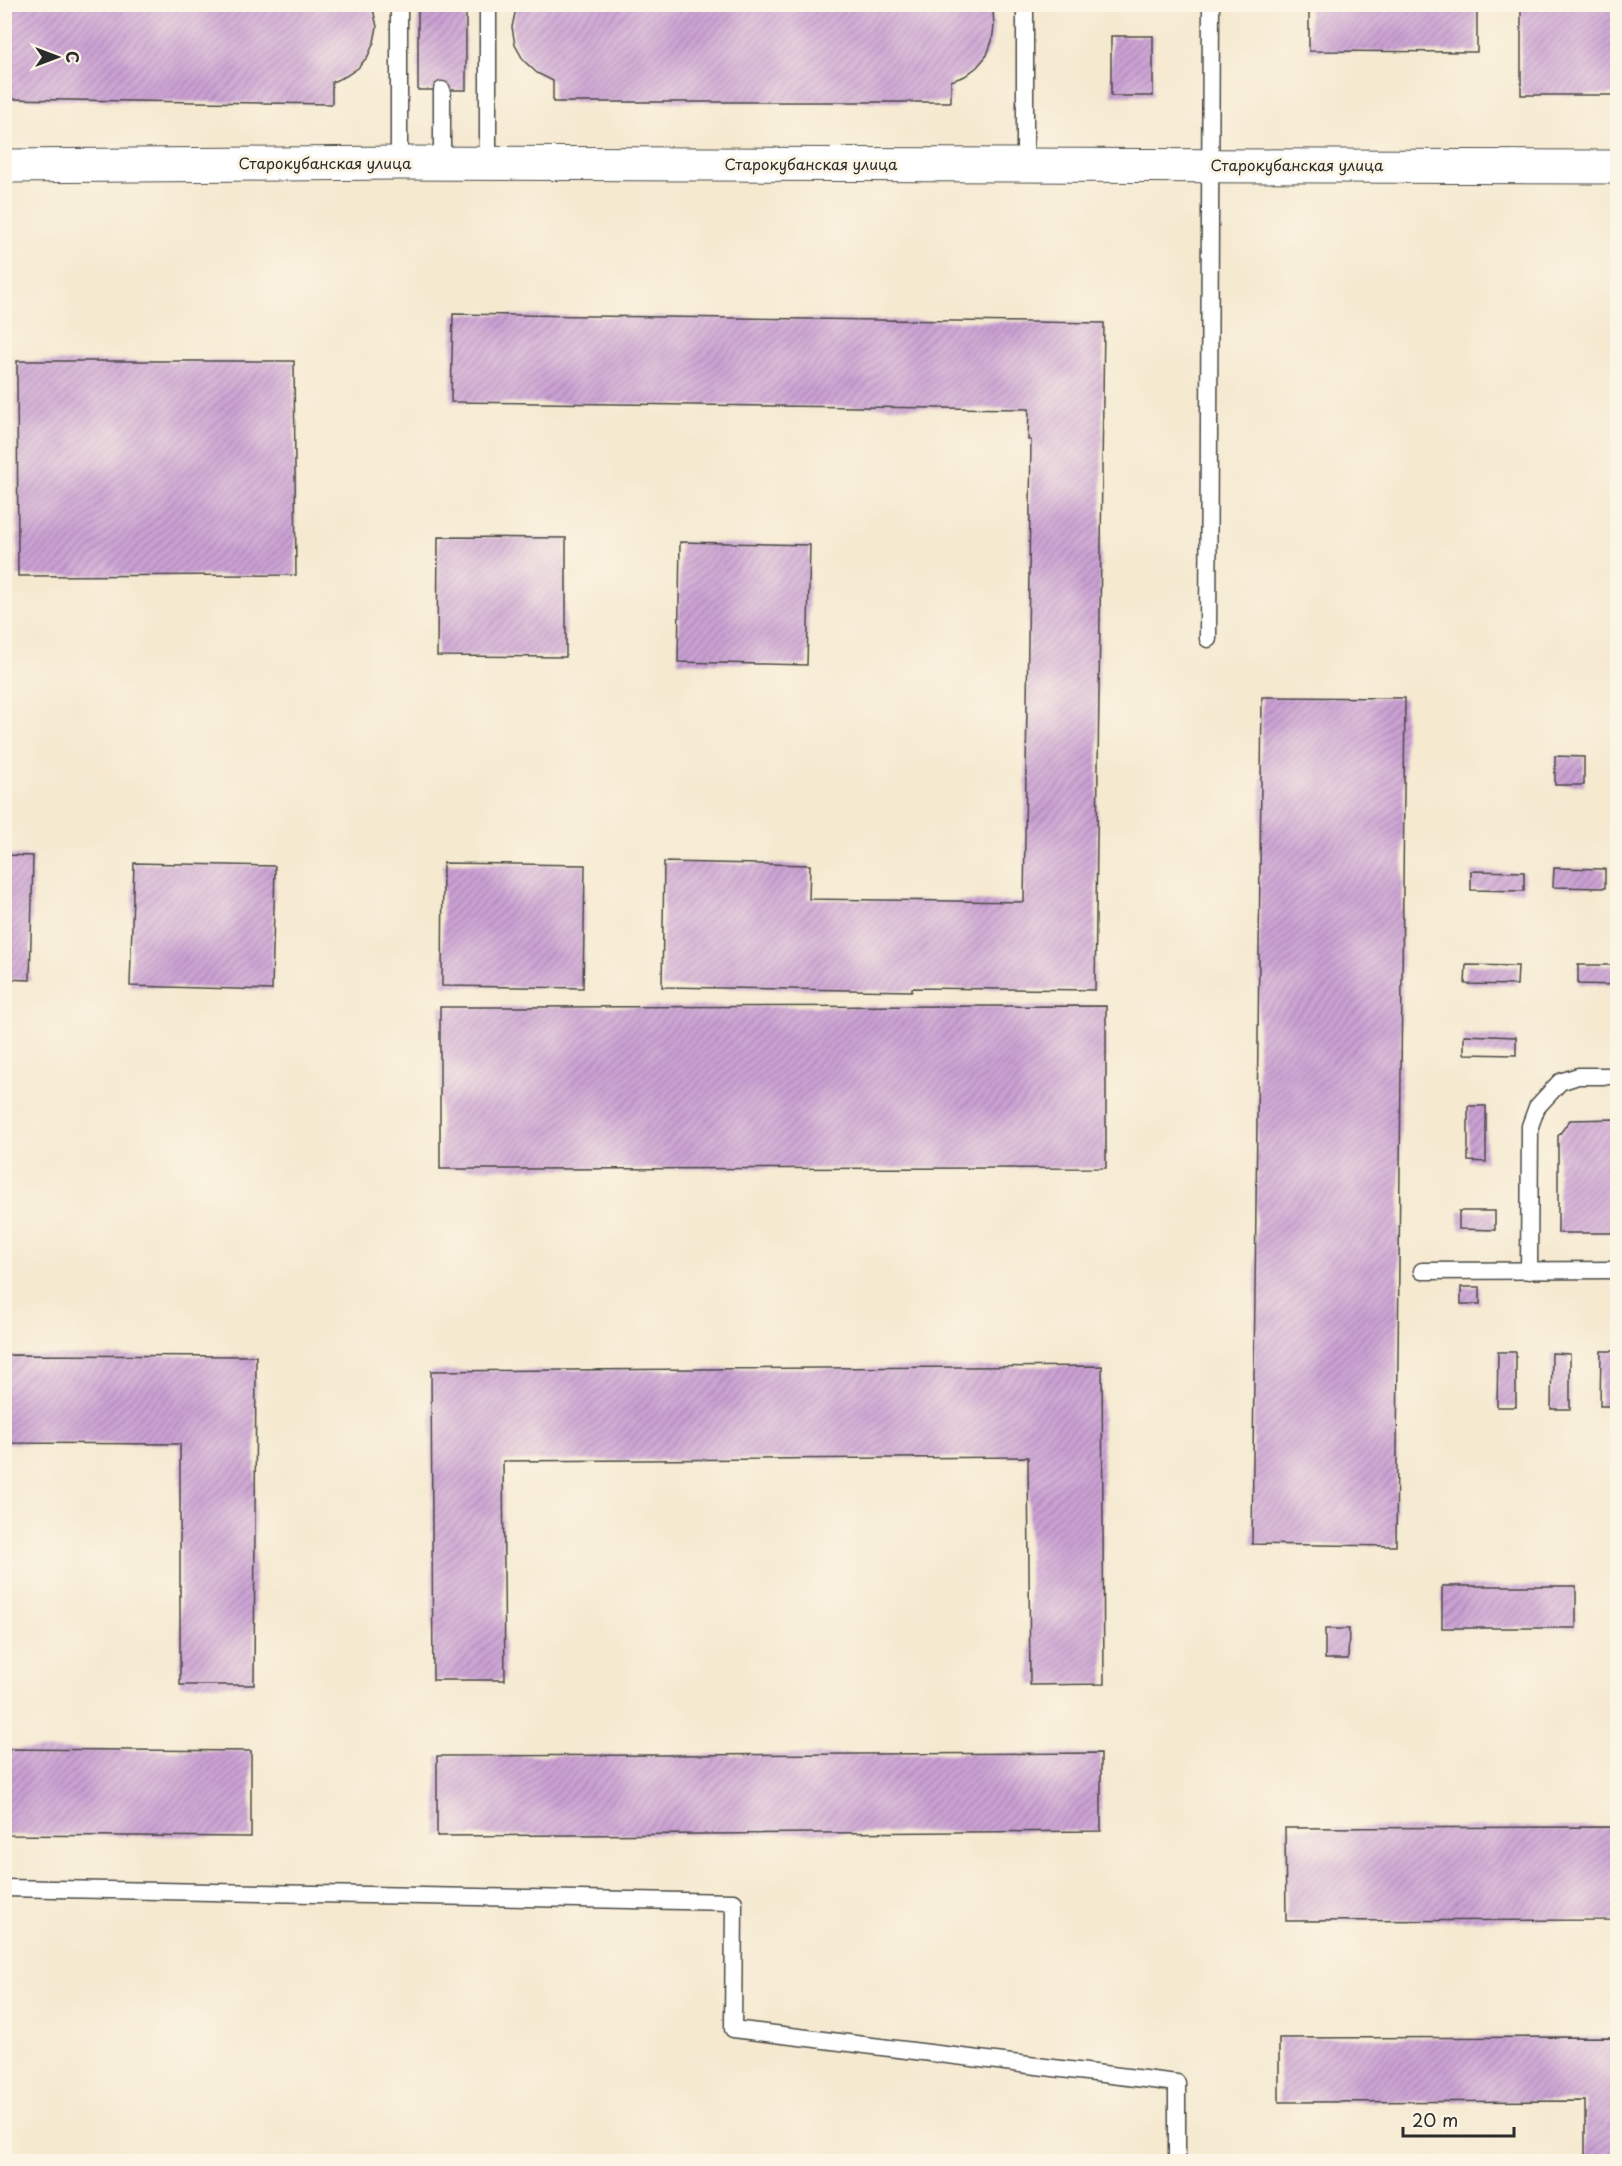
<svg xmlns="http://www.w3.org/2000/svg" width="1622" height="2166" font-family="'Playpen Sans',sans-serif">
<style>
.building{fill:url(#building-hatch)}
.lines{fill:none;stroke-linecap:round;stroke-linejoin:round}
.service-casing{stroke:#494844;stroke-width:19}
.tertiary-casing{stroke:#494844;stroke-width:35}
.service{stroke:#fff;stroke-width:16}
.tertiary{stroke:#fff;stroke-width:33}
.labels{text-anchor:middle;stroke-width:6;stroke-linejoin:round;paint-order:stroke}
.street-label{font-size:15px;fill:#2b2b2b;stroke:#fcf5e5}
</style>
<defs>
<pattern id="building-hatch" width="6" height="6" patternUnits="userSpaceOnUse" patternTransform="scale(1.5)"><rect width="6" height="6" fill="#cba1d4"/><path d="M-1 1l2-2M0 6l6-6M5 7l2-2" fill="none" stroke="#a583ac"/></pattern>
</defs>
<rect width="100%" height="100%" fill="#fcf5e5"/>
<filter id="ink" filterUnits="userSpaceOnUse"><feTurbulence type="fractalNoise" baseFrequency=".0167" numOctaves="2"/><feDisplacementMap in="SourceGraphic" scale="12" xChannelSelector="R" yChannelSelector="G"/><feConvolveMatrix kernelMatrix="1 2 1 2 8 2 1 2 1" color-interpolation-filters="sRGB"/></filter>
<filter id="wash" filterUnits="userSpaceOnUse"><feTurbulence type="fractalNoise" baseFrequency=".008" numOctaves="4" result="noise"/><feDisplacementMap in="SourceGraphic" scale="24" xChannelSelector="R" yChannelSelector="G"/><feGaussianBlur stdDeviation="1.35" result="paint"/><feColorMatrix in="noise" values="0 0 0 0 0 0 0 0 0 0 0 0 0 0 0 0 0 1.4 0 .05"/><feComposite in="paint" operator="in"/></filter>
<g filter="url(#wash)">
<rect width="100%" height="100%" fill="#f5e9d0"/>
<g id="blocks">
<g class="building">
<polygon points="4,4 372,4 377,27 374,42 368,56 358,68 346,76 332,82 332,104 4,99"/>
<rect x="418" y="4" width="48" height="86"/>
<polygon points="517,4 990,4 993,11 994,26 992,41 987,55 977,67 965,76 951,81 951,102 553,102 553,81 537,73 524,61 515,45 512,27"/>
<rect x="1521" y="4" width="97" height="91"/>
<polygon points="1309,5 1477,5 1477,52 1309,51"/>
<rect x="1111" y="36" width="42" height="60"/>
<polygon points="453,314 1104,323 1095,990 912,988 912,991 662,987 664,862 810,865 809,899 1024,902 1031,440 1028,440 1029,409 451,402"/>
<polygon points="17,361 294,361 296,575 18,576"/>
<polygon points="438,537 566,538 566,657 437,656"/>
<polygon points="680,542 810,545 807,665 678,662"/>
<polygon points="1262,697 1405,698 1396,1546 1252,1544"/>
<polygon points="1555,756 1584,757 1584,785 1555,785"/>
<polygon points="4,855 33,856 30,980 4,979"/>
<polygon points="134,863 275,866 272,990 130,986"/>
<polygon points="443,863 585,865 583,988 442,986"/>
<polygon points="1554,868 1605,869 1605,888 1553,887"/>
<polygon points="1471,871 1524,872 1524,891 1471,890"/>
<polygon points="1466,965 1518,966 1517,985 1465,984"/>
<polygon points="1578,965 1618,965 1618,985 1578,984"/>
<polygon points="1106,1006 1106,1168 440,1169 440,1007"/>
<polygon points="1464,1035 1516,1037 1516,1055 1464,1054"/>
<polygon points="1468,1106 1486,1106 1486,1162 1468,1161"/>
<polygon points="1618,1119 1618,1233 1558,1233 1558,1136 1570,1120"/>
<polygon points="1459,1211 1495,1211 1495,1230 1459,1229"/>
<rect x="1461" y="1287" width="19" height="17"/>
<polygon points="1601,1351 1618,1351 1618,1406 1600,1406"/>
<polygon points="1498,1352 1516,1352 1516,1407 1497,1407"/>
<polygon points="1552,1353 1570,1354 1570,1409 1551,1409"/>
<polygon points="4,1355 256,1356 254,1685 180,1685 180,1444 4,1443"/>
<polygon points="1102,1366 1104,1684 1030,1685 1028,1457 503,1461 505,1680 433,1680 431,1371"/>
<rect x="1442" y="1586" width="134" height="42"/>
<polygon points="1325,1629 1349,1629 1348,1659 1325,1659"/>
<polygon points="4,1749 251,1751 251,1837 4,1835"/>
<polygon points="1101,1753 1101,1831 437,1836 437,1756"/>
<polygon points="1618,1827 1618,1920 1286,1921 1285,1828"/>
<polygon points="1618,2037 1618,2162 1585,2162 1585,2101 1279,2102 1279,2038"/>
</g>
</g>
</g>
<g filter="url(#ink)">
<use href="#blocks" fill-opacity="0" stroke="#494844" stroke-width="1.5"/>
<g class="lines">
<defs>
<g id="service">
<polyline points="399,4 399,163"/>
<polyline points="488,4 488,164"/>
<polyline points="1025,4 1025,166"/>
<polyline points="442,90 442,164"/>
<polyline points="1208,639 1211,4"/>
<polyline points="1422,1271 1618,1270"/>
<polyline points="1529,1271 1530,1126 1537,1107 1560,1082 1578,1076 1618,1076"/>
<polyline points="4,1888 734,1902 733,2029 1177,2083 1177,2162"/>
</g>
<polyline id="tertiary" points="4,166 399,163 1618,167"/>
</defs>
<use href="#service" class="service-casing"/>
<use href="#tertiary" class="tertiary-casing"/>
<use href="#service" class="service"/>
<use href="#tertiary" class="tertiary"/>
</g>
</g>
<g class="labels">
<g class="street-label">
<text x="325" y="169">Старокубанская улица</text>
<text x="811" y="170">Старокубанская улица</text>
<text x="1297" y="171">Старокубанская улица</text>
</g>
</g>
<rect width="1622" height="2166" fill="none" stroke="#fcf5e5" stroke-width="24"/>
<g transform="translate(57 57) rotate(90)" stroke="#fcf5e5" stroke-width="4.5" paint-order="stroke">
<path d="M0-4.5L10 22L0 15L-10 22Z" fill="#2b2b2b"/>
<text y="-9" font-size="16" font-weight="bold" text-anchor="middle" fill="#2b2b2b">С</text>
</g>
<path d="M1403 2127v9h111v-9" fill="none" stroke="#2b2b2b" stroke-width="3"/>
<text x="1412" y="2127" font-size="18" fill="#2b2b2b" stroke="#fcf5e5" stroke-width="4.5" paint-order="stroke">20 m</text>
</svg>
